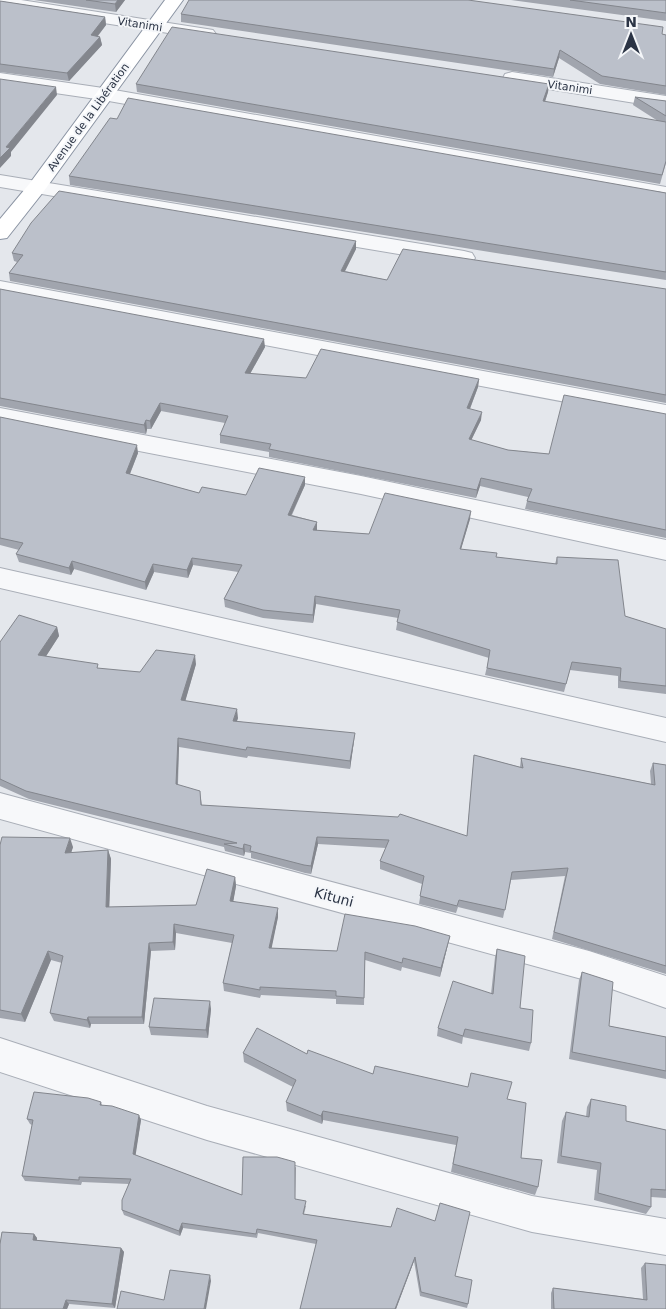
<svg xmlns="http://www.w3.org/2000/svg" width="666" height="1309" font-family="'DejaVu Sans',sans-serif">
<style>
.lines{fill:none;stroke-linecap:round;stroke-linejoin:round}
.street-casing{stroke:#a9aeb7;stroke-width:2}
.highway-casing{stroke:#8b94a3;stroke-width:2}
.street{fill:#f7f8fa;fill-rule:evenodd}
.highway{fill:#fff;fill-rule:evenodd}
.wall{fill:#a1a5ae}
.shaded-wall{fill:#83868d}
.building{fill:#bbc0ca;stroke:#83868d}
.labels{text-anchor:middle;stroke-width:4;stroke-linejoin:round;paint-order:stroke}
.far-street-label{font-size:11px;fill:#2b3445;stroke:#f4f6f9}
.street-label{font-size:14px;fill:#2b3445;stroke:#f4f6f9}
</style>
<rect width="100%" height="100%" fill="#e4e7ec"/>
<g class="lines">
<defs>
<g id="street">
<polygon points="0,0 21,0 207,29 213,30 216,34 213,38 207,39 0,7"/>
<polygon points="512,72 666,96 666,108 505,82 503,78 505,74"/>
<polygon points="0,73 103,88 666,187 666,199 103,100 0,85"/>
<polygon points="0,175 464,251 472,253 475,258 472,263 464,265 0,187"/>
<polygon points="0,281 666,405 666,421 0,295"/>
<polygon points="0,408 361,476 666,540 666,560 361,494 0,424"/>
<polygon points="0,568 666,718 666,742 0,588"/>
<polygon points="0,793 589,951 666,976 666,1008 589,981 0,819"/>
<polygon points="0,1038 207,1106 532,1196 666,1219 666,1255 532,1232 207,1140 0,1072"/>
</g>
<polygon id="highway" points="165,0 183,0 44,191 7,238 0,239 0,219 30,183"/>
</defs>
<use href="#street" class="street-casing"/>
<use href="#highway" class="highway-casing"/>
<use href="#street" class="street"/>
<use href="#highway" class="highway"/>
</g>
<g class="wall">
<polygon points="34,0 125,0 116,12"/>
<polygon points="511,0 666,0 666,21"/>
<polygon points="0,1 105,17 106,25 98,36 100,37 102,45 69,81 0,72"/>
<polygon points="181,14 662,34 666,35 666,95 600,84 559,58 553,77 181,22"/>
<polygon points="136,84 549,84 548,92 545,102 658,121 633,105 635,97 666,101 666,163 660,184 137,92"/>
<polygon points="69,176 657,191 666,193 666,280 70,185"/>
<polygon points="356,241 356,249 345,271 387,280 666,289 666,403 10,281 9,273 17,262 14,261 12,253"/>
<polygon points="0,289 265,347 250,374 306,378 479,379 478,387 470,409 481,420 471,440 508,450 549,454 666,414 666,538 525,509 528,497 480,486 476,498 269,457 269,452 220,443 220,435 225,423 161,411 151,429 147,429 146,434 0,406"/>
<polygon points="0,417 138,453 130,474 199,493 246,495 305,485 292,515 317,522 317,531 369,534 470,519 461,549 496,557 555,564 557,557 625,616 666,629 666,694 618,688 618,676 570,670 564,692 485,675 489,658 396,630 398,618 316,604 313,623 263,618 225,607 224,599 238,572 193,565 188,578 154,572 146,590 74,569 71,575 19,562 16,554 19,550 0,545"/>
<polygon points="57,627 59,636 46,656 100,669 140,672 196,664 185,701 238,718 237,721 354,741 350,769 248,756 247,758 179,747 178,785 201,799 202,805 467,836 474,755 520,767 521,758 651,784 650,771 653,763 666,765 666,974 552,939 565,876 511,880 503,918 458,907 456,913 419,904 422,884 380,869 380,861 386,848 318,844 311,874 305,873 251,858 251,853 245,852 244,856 225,851 224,847 29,799 0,786 0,642"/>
<polygon points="0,845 73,847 71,853 108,850 111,859 109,907 196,905 235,877 236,886 233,901 278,917 271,948 337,951 450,936 440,977 402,967 401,971 365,960 364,1005 336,1004 336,999 261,995 260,998 224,991 223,983 232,943 176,933 175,950 151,951 144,1024 91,1024 90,1028 54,1021 50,1013 62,963 51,960 25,1022 0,1018"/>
<polygon points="497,949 520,1008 531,1043 529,1051 463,1037 462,1044 437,1036 438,1028 491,994 495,957"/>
<polygon points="582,972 609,1026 666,1037 666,1079 569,1059 579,980"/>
<polygon points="211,1009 208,1038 151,1035 149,1027"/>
<polygon points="243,1053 307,1054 373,1074 507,1099 521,1158 538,1187 535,1195 451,1172 456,1145 323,1120 322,1124 287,1111 286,1102 293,1087 244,1062"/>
<polygon points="591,1099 626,1121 666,1130 666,1198 651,1197 651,1207 646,1214 594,1200 597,1170 557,1163 562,1121 566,1112 586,1117 587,1107"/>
<polygon points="101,1102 102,1105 141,1120 135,1155 242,1195 296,1167 295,1199 306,1206 304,1214 391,1227 455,1276 468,1304 467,1308 420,1296 414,1261 396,1309 300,1309 316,1244 258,1233 257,1238 183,1228 180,1236 124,1215 122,1210 129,1184 82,1182 81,1185 25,1181 22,1176 32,1125 30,1124 27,1119"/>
<polygon points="2,1232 34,1234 37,1238 37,1240 121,1248 124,1252 115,1308 69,1304 67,1309 0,1309 0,1244"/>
<polygon points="645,1263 666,1309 551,1309 551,1293 553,1288 643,1299 641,1268"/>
</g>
<g class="shaded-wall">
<polygon points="118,0 125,0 116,12 115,4"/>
<polygon points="105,17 106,25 92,43 91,35"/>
<polygon points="100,37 102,45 69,81 67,73"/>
<polygon points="560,50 559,58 553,77 554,69"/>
<polygon points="549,84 548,92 542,110 543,101"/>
<polygon points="56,87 57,95 11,152 11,156 0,168 0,158 6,147"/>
<polygon points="356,241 356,249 341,279 341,271"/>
<polygon points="264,339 265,347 246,381 245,373"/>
<polygon points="479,379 478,387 467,416 467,408"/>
<polygon points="160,403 161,411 151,429 150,421"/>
<polygon points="482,412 481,420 468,447 469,439"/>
<polygon points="146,420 147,429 146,434 144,425"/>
<polygon points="137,445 138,453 127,481 126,473"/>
<polygon points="305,477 305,485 288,522 288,515"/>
<polygon points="481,478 480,486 476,498 477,490"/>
<polygon points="471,511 470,519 459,556 460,549"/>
<polygon points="317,522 317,530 313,538 313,530"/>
<polygon points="192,558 193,565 188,578 187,570"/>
<polygon points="72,561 74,569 71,575 69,568"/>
<polygon points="153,564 154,572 146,590 145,582"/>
<polygon points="315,596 316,604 313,623 313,615"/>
<polygon points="57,627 59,636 41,664 38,655"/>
<polygon points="195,655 196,664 183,709 181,700"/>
<polygon points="237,709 238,718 234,729 233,721"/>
<polygon points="355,733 354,741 350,769 350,761"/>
<polygon points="178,738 179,747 177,793 176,784"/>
<polygon points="317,837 318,844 311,874 311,866"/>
<polygon points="70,838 73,847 68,862 65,853"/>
<polygon points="244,844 245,852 244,856 243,849"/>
<polygon points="108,850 111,859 109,915 106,907"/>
<polygon points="235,877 236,886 232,909 230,901"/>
<polygon points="278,908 278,917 270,956 269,948"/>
<polygon points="174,924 176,933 175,950 173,942"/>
<polygon points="450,936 448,944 440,977 441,968"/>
<polygon points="149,943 151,951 144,1024 142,1017"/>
<polygon points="48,951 51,960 25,1022 21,1014"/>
<polygon points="210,1001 211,1009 208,1038 206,1030"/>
<polygon points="88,1017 91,1024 90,1028 87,1020"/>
<polygon points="323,1111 323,1120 322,1124 321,1116"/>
<polygon points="139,1115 141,1120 135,1159 133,1154"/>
<polygon points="182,1223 183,1228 180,1236 179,1231"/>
<polygon points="34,1234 37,1238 36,1245 33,1240"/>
<polygon points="121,1248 124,1252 115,1308 112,1304"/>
<polygon points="415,1257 414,1261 396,1309 395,1309"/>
<polygon points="210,1275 211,1281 206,1309 204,1309"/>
<polygon points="66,1300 69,1304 67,1309 63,1309"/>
</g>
<g class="building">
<polygon points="86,0 118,0 115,4"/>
<polygon points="189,0 468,0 663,27 662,34 666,35 666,86 602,76 560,50 554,69 181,14"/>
<polygon points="570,0 666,0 666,13"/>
<polygon points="0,1 105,17 91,35 100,37 67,73 0,64"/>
<polygon points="172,27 549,84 543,101 666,122 666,161 662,175 136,84"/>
<polygon points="0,79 56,87 6,147 10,148 0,158"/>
<polygon points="635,97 666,101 666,116"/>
<polygon points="128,98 666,193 666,272 69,176 110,118 117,119"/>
<polygon points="59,191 356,241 341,271 387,280 403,249 666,289 666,395 9,273 23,255 12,253 31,223"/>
<polygon points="0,289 264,339 245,373 306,378 321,349 479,379 467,408 482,412 469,439 508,450 549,454 564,395 666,414 666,530 527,501 532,489 481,478 477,490 269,449 271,444 220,435 228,416 160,403 150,421 146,420 144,425 0,398"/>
<polygon points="0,417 137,445 126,473 199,493 202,487 246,495 259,468 305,477 288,515 317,522 313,530 369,534 385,493 471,511 460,549 497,553 496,557 557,564 557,557 618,560 625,616 666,629 666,686 620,681 621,668 572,662 566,684 487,668 490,650 397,622 400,610 315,596 313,615 263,610 224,599 242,565 192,558 187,570 153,564 145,582 72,561 69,568 16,554 23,543 0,538"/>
<polygon points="19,615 57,627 38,655 98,664 97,668 140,672 156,650 195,655 181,700 237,709 233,721 355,733 350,761 247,747 246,750 178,738 176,784 200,791 201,805 398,817 400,814 467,836 474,755 523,768 521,758 655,785 653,763 666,765 666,966 554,932 568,868 512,872 505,910 459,900 457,906 420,896 424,876 380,861 389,840 317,837 311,866 304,865 250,851 251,846 244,844 243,849 224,844 237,843 26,791 0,779 0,642"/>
<polygon points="2,837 70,838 65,853 108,850 106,907 196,905 207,869 235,877 230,901 278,908 269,948 337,951 345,914 415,926 450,936 441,968 403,958 402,963 365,952 364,998 336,996 336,991 260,987 260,990 223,983 234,935 174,924 173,942 149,943 142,1017 88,1017 87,1020 50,1013 63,956 48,951 21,1014 0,1010 0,845"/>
<polygon points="497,949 525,956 520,1008 533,1010 531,1043 465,1029 463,1036 438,1028 453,981 493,994"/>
<polygon points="582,972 613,982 609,1026 666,1037 666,1071 572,1052"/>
<polygon points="154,998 210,1001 206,1030 149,1027"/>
<polygon points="257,1028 307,1054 308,1050 373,1074 375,1066 468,1087 471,1073 512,1082 507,1099 526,1103 521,1158 542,1160 538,1187 453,1164 458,1137 323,1111 321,1116 286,1102 296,1080 243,1053"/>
<polygon points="34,1092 88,1098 101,1102 100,1105 112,1106 139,1115 133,1154 242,1195 243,1157 277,1157 295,1162 295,1199 306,1201 303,1214 391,1227 397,1208 435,1221 440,1203 470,1212 455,1276 472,1280 468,1304 421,1292 415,1257 395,1309 300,1309 317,1240 257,1229 256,1234 182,1223 179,1231 122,1210 122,1200 131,1179 79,1177 79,1180 22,1176 33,1120 27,1119"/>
<polygon points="591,1099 626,1106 626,1121 666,1130 666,1190 651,1189 651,1207 598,1193 601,1163 561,1156 566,1112 589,1117"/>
<polygon points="2,1232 34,1234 33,1240 121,1248 112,1304 66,1300 63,1309 0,1309 0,1244"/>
<polygon points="645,1263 666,1265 666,1309 554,1309 553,1288 647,1300"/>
<polygon points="170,1270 210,1275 204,1309 117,1309 121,1291 164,1300"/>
</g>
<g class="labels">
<g class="far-street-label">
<text transform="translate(140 24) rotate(9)" y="4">Vitanimi</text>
<text transform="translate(570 87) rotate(8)" y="4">Vitanimi</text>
<text transform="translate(88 117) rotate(-54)" y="4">Avenue de la Libération</text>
</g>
<g class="street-label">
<text transform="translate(334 897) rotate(15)" y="5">Kituni</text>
</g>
</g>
<g transform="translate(631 35)" stroke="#f4f6f9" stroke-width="4" paint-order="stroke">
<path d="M0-4L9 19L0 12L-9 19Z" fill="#2b3445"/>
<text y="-8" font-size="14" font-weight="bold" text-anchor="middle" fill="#2b3445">N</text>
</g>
</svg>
